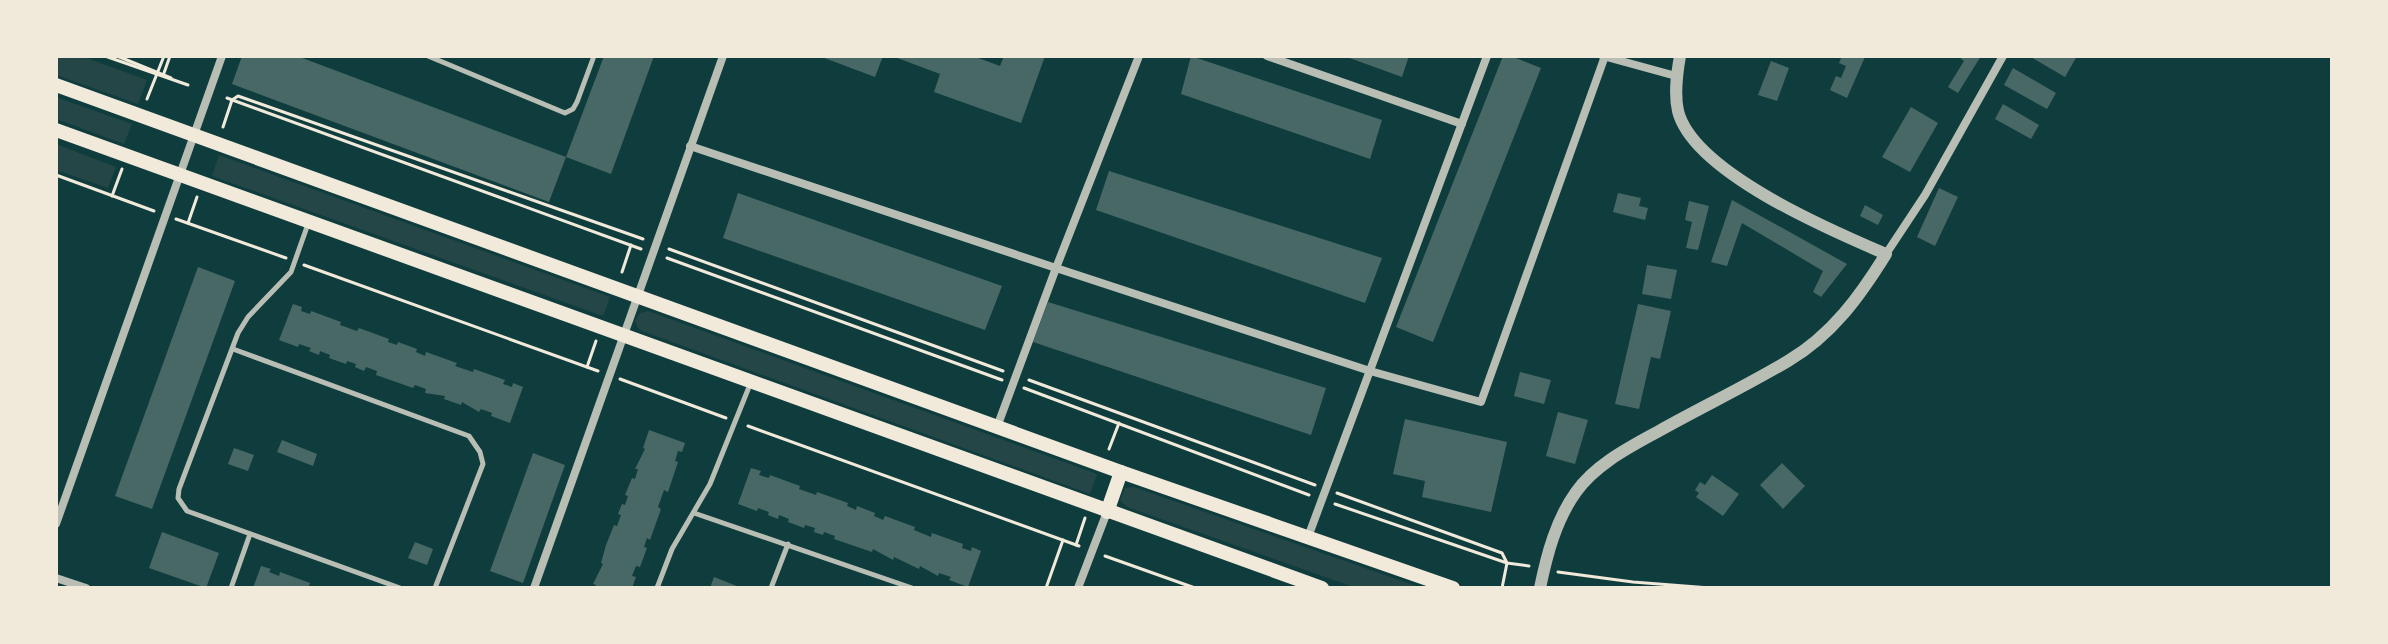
<svg xmlns="http://www.w3.org/2000/svg" width="2388" height="644" font-family="Spectral,serif">
<style>
.green{fill:#244646}
.building{fill:#486865}
.lines{fill:none;stroke-linecap:round;stroke-linejoin:round}
.path{stroke:#f1e9da;stroke-width:3}
.service{stroke:#b8beb3;stroke-width:5}
.minor{stroke:#b8beb3;stroke-width:8}
.tertiary{stroke:#b8beb3;stroke-width:12}
.secondary{stroke:#f1e9da;stroke-width:14}
</style>
<rect width="100%" height="100%" fill="#0f3d3e"/>
<g class="green">
<polygon points="56,56 81,56 147,80 138,104 56,75"/>
<polygon points="56,97 132,124 124,144 56,119"/>
<polygon points="56,144 116,167 108,188 56,170"/>
<polygon points="219,155 610,297 603,316 212,176"/>
<polygon points="648,311 1097,474 1090,494 642,331 638,328 635,321 640,313"/>
<polygon points="1134,487 1422,588 1356,588 1127,507 1120,500 1125,488"/>
</g>
<g class="building">
<polygon points="242,56 297,56 566,157 549,202 232,84"/>
<polygon points="604,56 654,56 611,174 566,157"/>
<polygon points="819,56 883,56 875,77"/>
<polygon points="892,56 973,56 1000,66 1004,56 1045,56 1021,123 934,92 940,74"/>
<polygon points="1191,56 1382,120 1370,159 1181,94"/>
<polygon points="1344,56 1409,56 1402,77"/>
<polygon points="1503,56 1511,56 1541,68 1433,342 1396,327"/>
<polygon points="1842,56 1865,57 1847,98 1830,90 1836,76 1841,78 1846,66 1839,63"/>
<polygon points="1963,56 1981,56 1958,93 1948,87 1964,61 1961,59"/>
<polygon points="2029,56 2077,56 2065,77"/>
<polygon points="1771,61 1789,68 1777,101 1758,95"/>
<polygon points="2013,68 2056,93 2047,109 2004,85"/>
<polygon points="2003,104 2039,125 2031,139 1995,119"/>
<polygon points="1911,107 1938,123 1910,172 1882,157"/>
<polygon points="1109,171 1382,258 1365,303 1096,210"/>
<polygon points="1939,188 1958,197 1935,246 1917,237"/>
<polygon points="738,193 1002,286 985,330 723,238"/>
<polygon points="1618,193 1641,198 1639,206 1648,208 1645,220 1613,212"/>
<polygon points="1732,200 1847,264 1821,297 1813,292 1823,271 1742,223 1727,266 1711,262"/>
<polygon points="1689,201 1709,206 1698,250 1686,248 1692,222 1685,220"/>
<polygon points="1865,205 1883,215 1878,225 1860,216"/>
<polygon points="1647,265 1677,270 1671,299 1642,294"/>
<polygon points="198,267 235,281 152,509 115,496"/>
<polygon points="1048,302 1326,388 1311,435 1033,342"/>
<polygon points="293,304 302,307 301,311 310,314 311,311 341,322 340,325 357,331 359,328 389,339 388,342 397,345 398,342 417,349 416,352 425,356 426,352 457,363 455,366 473,372 474,369 505,380 503,384 512,387 513,383 523,387 510,423 491,416 492,413 481,409 479,412 462,402 461,405 444,399 445,396 425,393 426,389 415,385 413,388 376,375 377,371 366,367 364,371 355,367 356,364 347,361 346,364 329,358 330,355 320,351 319,355 309,351 311,348 299,344 298,347 279,340"/>
<polygon points="1638,304 1671,311 1660,359 1651,357 1639,409 1615,404"/>
<polygon points="1520,372 1551,380 1544,404 1514,396"/>
<polygon points="1558,412 1588,420 1575,464 1546,456"/>
<polygon points="1405,419 1507,442 1491,512 1422,497 1425,481 1393,474"/>
<polygon points="649,430 685,443 682,452 678,451 675,461 678,462 668,492 664,490 658,507 661,509 650,540 647,538 644,547 647,548 643,559 640,567 636,566 632,576 636,577 632,588 595,588 596,585 593,584 603,564 601,563 606,545 614,525 617,526 621,515 618,514 622,504 625,505 628,496 625,495 632,478 635,479 638,469 635,469 645,449 643,448"/>
<polygon points="282,440 317,454 313,466 277,452"/>
<polygon points="234,448 254,455 248,471 228,464"/>
<polygon points="533,453 565,465 523,583 490,571"/>
<polygon points="1782,463 1805,486 1783,509 1760,485"/>
<polygon points="751,468 761,471 759,475 769,478 770,475 800,486 799,489 816,495 817,492 848,503 847,506 856,510 857,506 875,513 874,516 883,520 885,516 915,527 914,530 931,537 932,533 963,544 962,548 971,551 972,547 981,551 968,587 949,580 951,577 939,573 938,576 920,566 919,569 894,557 893,560 873,549 872,552 834,539 835,536 824,532 823,535 814,532 815,528 805,525 804,528 788,522 789,519 779,515 778,519 768,515 769,512 758,508 757,511 738,504"/>
<polygon points="1712,475 1739,494 1723,516 1696,497 1699,493 1695,490 1700,482 1705,485"/>
<polygon points="162,532 219,553 206,588 149,568"/>
<polygon points="415,542 433,549 427,565 408,558"/>
<polygon points="261,566 271,569 269,572 279,576 280,572 310,583 308,588 253,588"/>
<polygon points="714,577 742,588 710,588"/>
</g>
<g class="lines">
<g class="path">
<polyline points="105,56 188,85"/>
<polyline points="117,56 171,78"/>
<polyline points="164,73 170,56"/>
<polyline points="227,98 641,249"/>
<polyline points="147,99 164,56"/>
<polyline points="232,100 238,96 643,239"/>
<polyline points="223,127 232,100"/>
<polyline points="56,175 154,211"/>
<polyline points="112,196 122,169"/>
<polyline points="176,219 286,258"/>
<polyline points="188,223 197,197"/>
<polyline points="669,249 1003,371"/>
<polyline points="667,258 1002,380"/>
<polyline points="304,265 598,371"/>
<polyline points="622,272 631,245"/>
<polyline points="587,367 596,341"/>
<polyline points="620,379 726,418"/>
<polyline points="1029,380 1315,485"/>
<polyline points="1024,388 1309,495"/>
<polyline points="748,426 1079,546"/>
<polyline points="1109,449 1119,423"/>
<polyline points="1337,493 1502,553 1507,563 1502,588"/>
<polyline points="1335,504 1507,563 1529,566"/>
<polyline points="1076,545 1085,518"/>
<polyline points="1105,556 1195,588"/>
<polyline points="1558,572 1633,582 1710,588"/>
<polyline points="1046,588 1063,540"/>
</g>
<g class="service">
<polyline points="428,56 565,113 573,109 577,102 594,56"/>
<polyline points="308,224 291,272 248,317 238,333 179,489 178,498 187,511 400,588"/>
<polyline points="233,349 469,436 480,452 483,464 435,588"/>
<polyline points="694,513 912,588"/>
<polyline points="231,588 250,534"/>
<polyline points="657,588 672,549 710,484 751,382"/>
<polyline points="771,588 788,544"/>
</g>
<g class="minor">
<polyline points="1139,56 1056,268 1370,371 1481,402 1605,56"/>
<polyline points="1267,56 1462,124"/>
<polyline points="1603,56 1676,76"/>
<polyline points="690,146 1056,268 997,427"/>
<polyline points="1886,254 1925,195 2003,56"/>
<polyline points="56,524 222,56"/>
<polyline points="1308,537 1487,56"/>
<polyline points="56,578 86,588"/>
<polyline points="534,588 723,56"/>
<polyline points="1078,588 1107,512"/>
</g>
<path class="tertiary" d="M1540,588C1547,554 1556,520 1576,492C1596,464 1630,447 1659,431C1702,407 1746,386 1788,361C1832,335 1860,296 1886,254C1832,231 1693,172 1678,111C1674,93 1677,73 1680,56"/>
<g class="secondary">
<polyline points="56,85 1121,472 1453,588"/>
<polyline points="56,130 1322,588"/>
<polyline points="1107,512 1121,472"/>
</g>
</g>
<rect width="2388" height="644" fill="none" stroke="#f1e9da" stroke-width="116"/>
</svg>
